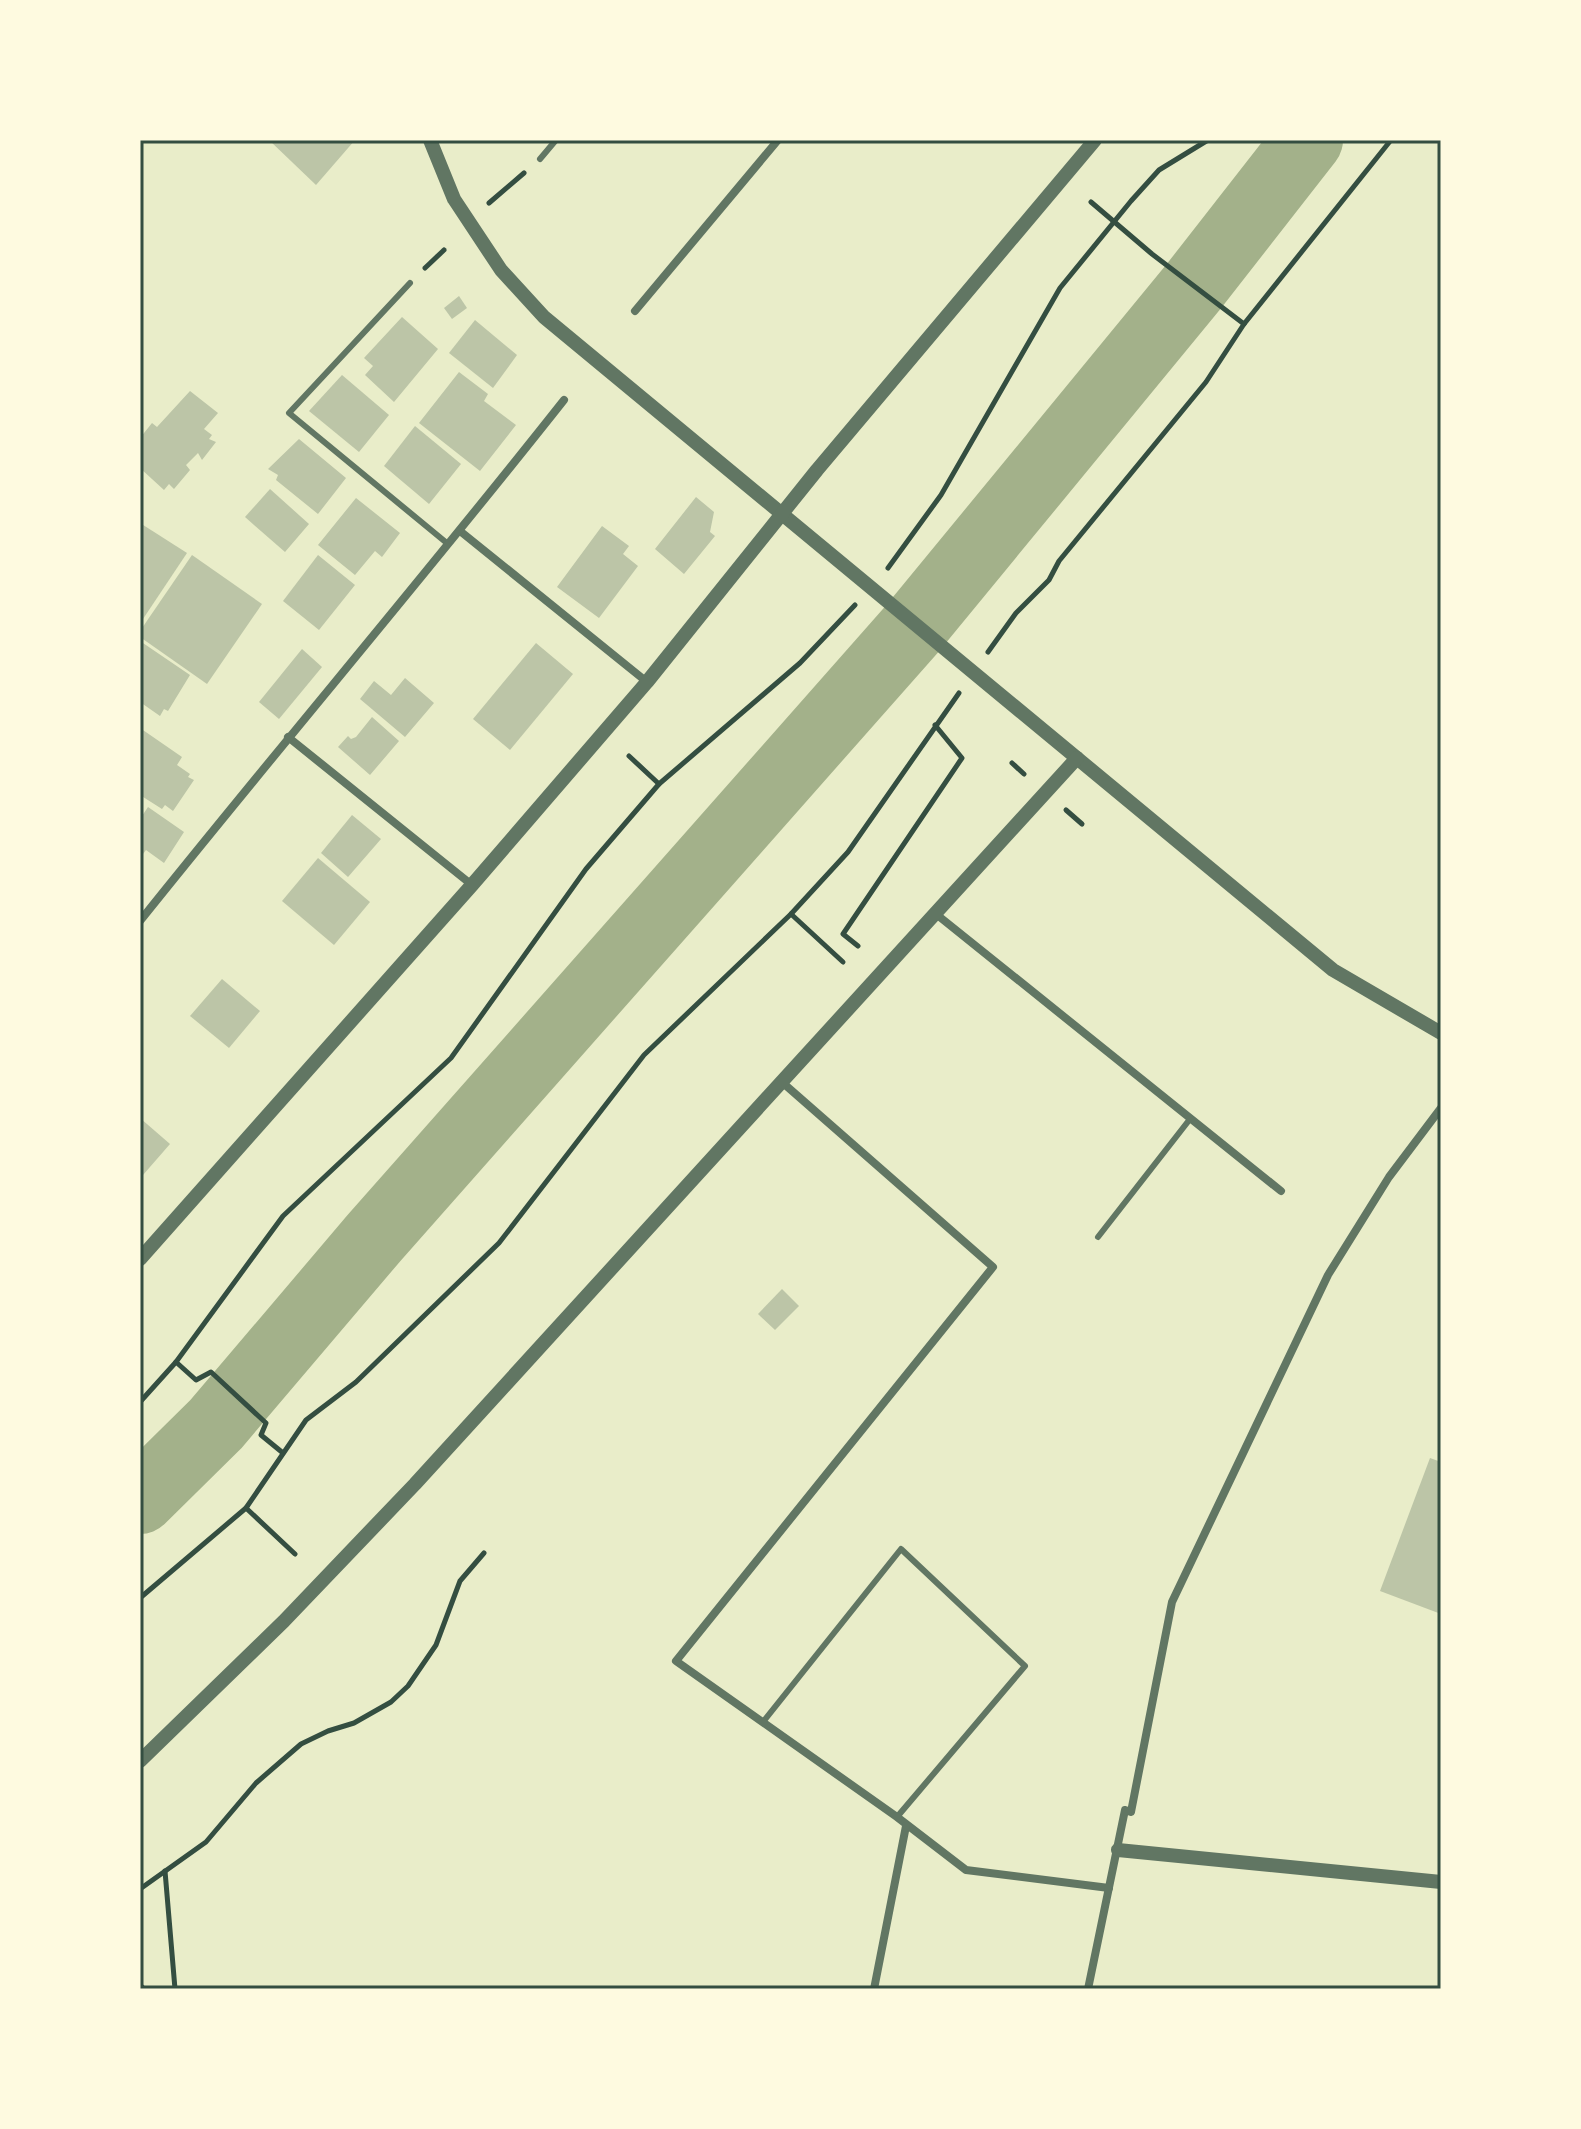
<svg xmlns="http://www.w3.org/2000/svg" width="1581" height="2129" font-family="'Sofia Sans Condensed',sans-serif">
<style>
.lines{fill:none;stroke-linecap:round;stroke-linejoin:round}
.river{stroke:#a3b18a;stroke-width:70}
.building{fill:#bcc5a7}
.path{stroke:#344e41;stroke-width:5}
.service{stroke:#617663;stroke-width:6}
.minor{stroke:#617663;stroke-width:8}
.tertiary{stroke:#617663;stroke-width:14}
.neatline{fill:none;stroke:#344e41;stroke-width:3}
</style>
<rect width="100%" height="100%" fill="#e9edc9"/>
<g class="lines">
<polyline class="river" points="140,1499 216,1424 374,1238 912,629 1194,286 1308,140"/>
</g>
<g class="building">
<polygon points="269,140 355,140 316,185"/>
<polygon points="459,296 467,308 452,319 444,308"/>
<polygon points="402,317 438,349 394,402 365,375 373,366 364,358"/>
<polygon points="475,320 517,355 493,388 449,353"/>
<polygon points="459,372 488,394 484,401 516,425 480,471 419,423"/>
<polygon points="342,375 389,415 359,452 309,411"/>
<polygon points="190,391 218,413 204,429 212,435 209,439 216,442 202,460 198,453 186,465 190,470 174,489 169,484 164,490 140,468 140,450 143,447 140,445 140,438 152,423 157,427"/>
<polygon points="415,426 461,464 429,504 384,466"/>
<polygon points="299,439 346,478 318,514 276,480 278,475 268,469"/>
<polygon points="270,489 309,524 285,552 245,517"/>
<polygon points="696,497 714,512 710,532 715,536 684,574 655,549"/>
<polygon points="356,498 400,533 382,557 375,551 355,575 318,545"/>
<polygon points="140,523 187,553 143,619 140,617"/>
<polygon points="602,526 629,546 623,554 638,566 599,618 557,587"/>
<polygon points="192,555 262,604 207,684 140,637 140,631"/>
<polygon points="318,555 355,585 319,630 283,601"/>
<polygon points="140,641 190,675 168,711 164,709 160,716 140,702"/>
<polygon points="536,643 573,674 510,750 473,719"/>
<polygon points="302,649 322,667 279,719 259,702"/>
<polygon points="405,678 434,703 405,737 360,699 374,681 391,695"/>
<polygon points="372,717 399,741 370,775 338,747 348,736 351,739 356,737"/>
<polygon points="140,728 182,757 177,765 190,774 188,777 194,780 173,811 165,805 162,809 140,795"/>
<polygon points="148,807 184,832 164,863 146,850 140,858 140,819"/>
<polygon points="352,815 381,839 348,877 321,853"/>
<polygon points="318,858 370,902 334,945 282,901"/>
<polygon points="222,979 260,1011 229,1048 190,1016"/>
<polygon points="140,1118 170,1144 143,1175 140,1173"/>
<polygon points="782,1289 799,1306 775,1330 758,1314"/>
<polygon points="1430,1458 1441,1462 1441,1614 1380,1591"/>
</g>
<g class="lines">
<g class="path">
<polyline points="1091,202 1152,254 1244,324"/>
<polyline points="489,203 524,173"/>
<polyline points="425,268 444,250"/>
<polyline points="888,568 941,495 1060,288 1131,201 1159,170 1208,140"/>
<polyline points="988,652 1016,613 1049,580 1059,561 1206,382 1244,324 1391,140"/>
<polyline points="629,756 659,784"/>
<polyline points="1012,763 1024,774"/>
<polyline points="1066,810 1082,824"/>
<polyline points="791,914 843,962"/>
<polyline points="858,946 843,934 962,758 935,725"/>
<polyline points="176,1362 196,1380 211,1372 266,1423 261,1435 283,1453"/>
<polyline points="140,1402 176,1362 283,1216 451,1058 586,869 659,784 800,663 855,605"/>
<polyline points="246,1508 295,1554"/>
<polyline points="140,1598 246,1508 306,1420 356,1382 499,1243 644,1055 791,914 848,852 959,693"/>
<polyline points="165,1871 175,1989"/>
<polyline points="140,1889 206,1842 256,1783 301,1744 328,1731 354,1723 391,1702 408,1686 436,1645 460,1581 484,1553"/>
<polyline points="140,1985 144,1989"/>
</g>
<g class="service">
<polyline points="540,159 556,140"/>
<polyline points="410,283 289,413 448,544"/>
<polyline points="1098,1237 1190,1119"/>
<polyline points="763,1722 901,1549 1025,1666 897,1817"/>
</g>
<g class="minor">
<polyline points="635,311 778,140"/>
<polyline points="460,531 647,682"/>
<polyline points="288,737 472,885"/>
<polyline points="936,914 1281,1191"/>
<path d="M140,921C280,746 425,576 564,400"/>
<polyline points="783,1083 993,1267 676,1661 897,1817 966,1870 1109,1888"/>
<polyline points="874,1989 906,1826"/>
<polyline points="1088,1989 1125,1810 1131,1812 1172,1602 1328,1275 1389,1177 1441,1108"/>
</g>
<g class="tertiary">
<polyline points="430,140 454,199 501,270 544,317 1333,970 1441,1033"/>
<polyline points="140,1259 472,885 647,682 817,470 1095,140"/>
<polyline points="140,1761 284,1621 415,1484 1077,758"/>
<polyline points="1118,1850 1441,1882"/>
</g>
</g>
<rect width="1581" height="2129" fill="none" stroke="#fefae0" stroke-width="284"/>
<rect x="142" y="142" width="1297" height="1845" class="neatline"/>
</svg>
